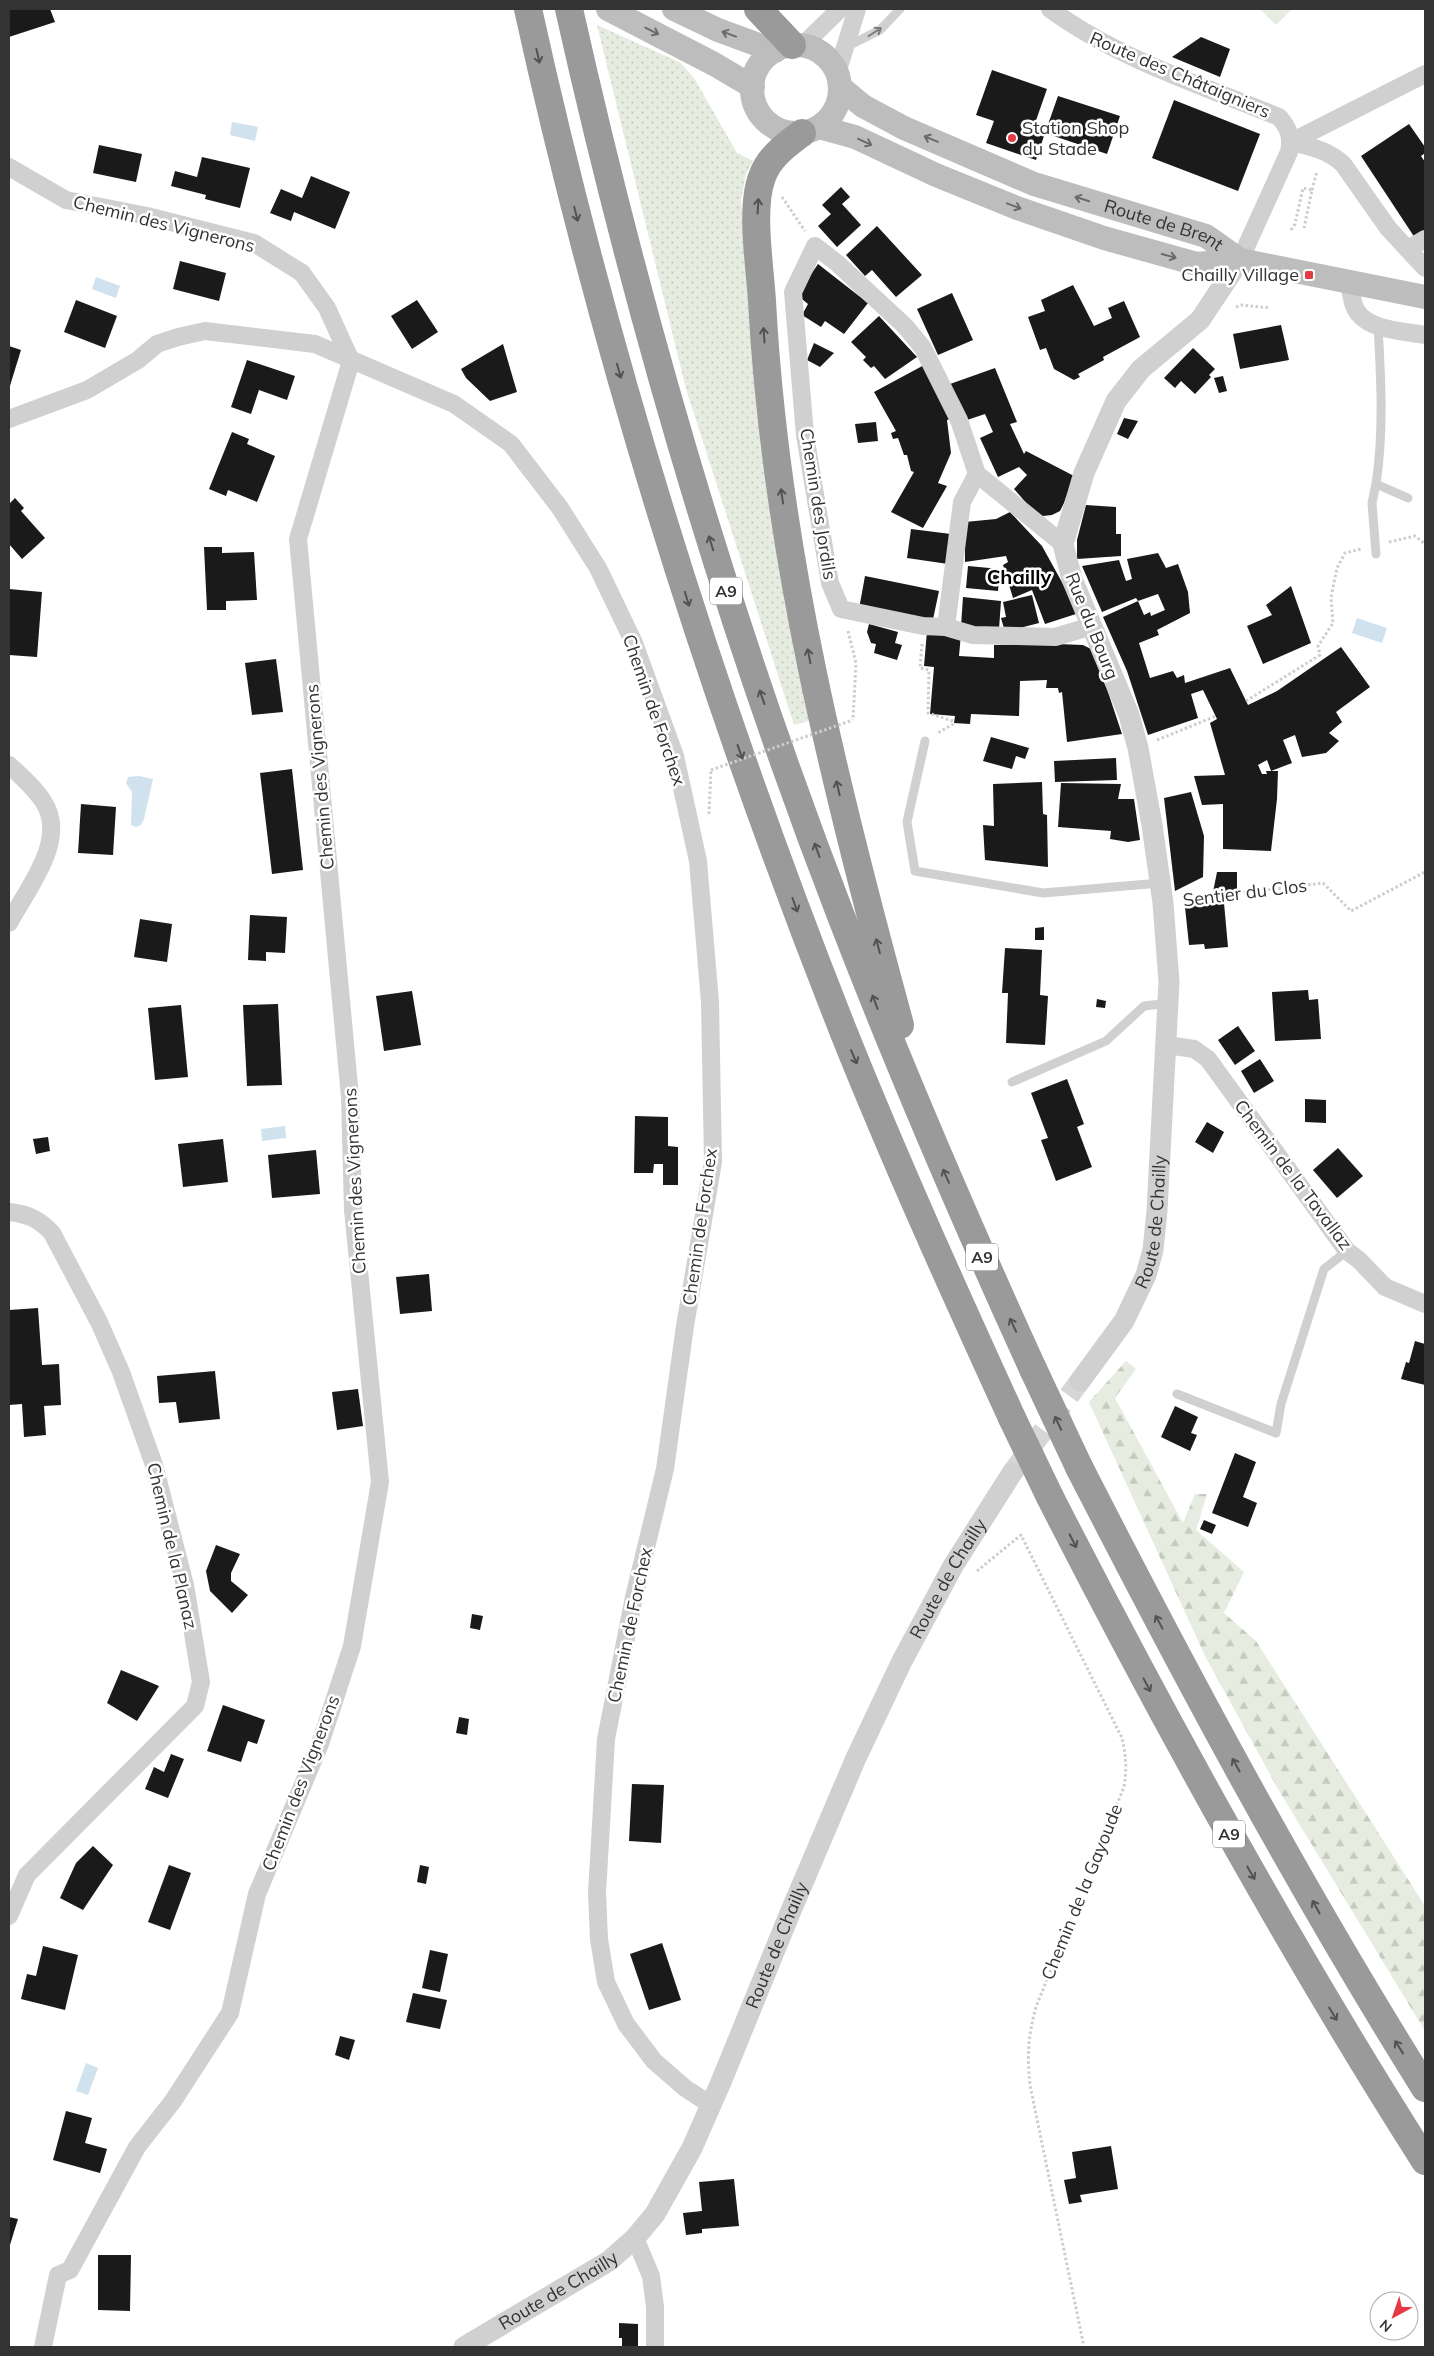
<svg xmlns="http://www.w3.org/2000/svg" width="1434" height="2356" font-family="Mulish,sans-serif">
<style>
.green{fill:url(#green-dots)}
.forest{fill:url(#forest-firs)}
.pitch{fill:#e6ecdf}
.water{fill:#cfe2ee}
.building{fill:#1a1a1a}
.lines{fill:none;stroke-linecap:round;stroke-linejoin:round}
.tertiary-tunnel{stroke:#d6d6d6;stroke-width:21;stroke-dasharray:21 11;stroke-linecap:butt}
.path{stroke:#cdcdcd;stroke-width:3;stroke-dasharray:2.5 2.5;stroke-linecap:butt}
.service{stroke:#d0d0d0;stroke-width:9}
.minor{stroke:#d0d0d0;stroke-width:18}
.tertiary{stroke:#d0d0d0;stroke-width:21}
.secondary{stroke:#bdbdbd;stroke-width:24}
.motorway{stroke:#9a9a9a;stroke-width:28}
.path-bridge{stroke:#cdcdcd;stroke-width:3;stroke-dasharray:2.5 2.5;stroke-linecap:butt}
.motorway-bridge{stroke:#9a9a9a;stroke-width:28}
.oneway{stroke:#6a6a6a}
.oneway2{stroke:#7a7a7a}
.oneway3{stroke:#525252}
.poi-dot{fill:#e63946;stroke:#fff;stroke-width:2}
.labels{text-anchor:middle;stroke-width:5;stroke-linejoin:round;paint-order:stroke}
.shield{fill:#fff;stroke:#707070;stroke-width:1}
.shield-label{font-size:16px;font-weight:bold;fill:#333}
.street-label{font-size:18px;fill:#333;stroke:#fff}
.poi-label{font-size:18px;fill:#333;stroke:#fff;text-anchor:start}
.quarter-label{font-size:20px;font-weight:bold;fill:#000;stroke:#fff}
</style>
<defs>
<pattern id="green-dots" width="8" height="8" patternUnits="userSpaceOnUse" patternTransform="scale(1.25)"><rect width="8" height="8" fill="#e6ecdf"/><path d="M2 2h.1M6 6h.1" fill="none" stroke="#c6cbc0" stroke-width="1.8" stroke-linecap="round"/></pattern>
<pattern id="forest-firs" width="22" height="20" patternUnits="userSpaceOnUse" patternTransform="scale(1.25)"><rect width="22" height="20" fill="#e6ecdf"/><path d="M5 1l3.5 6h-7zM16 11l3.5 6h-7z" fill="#c6cbc0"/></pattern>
</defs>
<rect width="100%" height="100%" fill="#fff"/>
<polygon class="green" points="597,25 681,63 694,78 737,153 753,161 746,174 741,200 755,378 811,720 794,725 686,389"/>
<polygon class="forest" points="1126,1361 1136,1369 1115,1398 1183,1523 1195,1494 1207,1494 1196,1530 1244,1572 1224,1613 1256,1641 1425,1906 1425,2031 1278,1789 1205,1656 1089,1402"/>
<polygon class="pitch" points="1260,9 1292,9 1276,25"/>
<g class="water">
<polygon points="232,122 258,127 255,141 230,135"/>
<polygon points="96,277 120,286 116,298 92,289"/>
<polygon points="1357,618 1387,628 1382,643 1352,633"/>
<polygon points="139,776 153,779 144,819 141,825 136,827 131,825 132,792 126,783 128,777"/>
<polygon points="285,1126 286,1138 262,1141 261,1129"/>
<polygon points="86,2063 98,2068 88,2095 76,2091"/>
</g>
<g class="building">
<polygon points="9,9 50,9 55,22 9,37"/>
<polygon points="1201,37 1230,49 1220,77 1172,57"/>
<polygon points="992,70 1047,89 1033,129 1045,133 1058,96 1120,116 1107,154 1045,133 1036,160 986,143 994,121 976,115"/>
<polygon points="1174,100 1260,134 1238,191 1152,158"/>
<polygon points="1409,124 1425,147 1425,153 1421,156 1425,162 1425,231 1415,238 1361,156"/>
<polygon points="99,145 142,154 136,182 93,173"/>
<polygon points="202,157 250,168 240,208 205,199 206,195 171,186 175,171 197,177"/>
<polygon points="311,176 350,192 335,229 294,212 291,221 270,213 281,189 302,198"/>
<polygon points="841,187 850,197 842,204 861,225 837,247 818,226 831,214 822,205"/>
<polygon points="877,226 922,275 896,297 872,270 865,276 846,255"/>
<polygon points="180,261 226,273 219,301 173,289"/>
<polygon points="818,264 868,303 844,334 825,321 821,327 802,315 808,304 797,295"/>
<polygon points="1073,285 1094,326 1112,318 1108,308 1124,301 1140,337 1103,357 1104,360 1078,374 1080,377 1074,380 1054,369 1046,348 1040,350 1028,317 1045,311 1041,300"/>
<polygon points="952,293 973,340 938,355 917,309"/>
<polygon points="76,300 117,316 105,348 64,332"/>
<polygon points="417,300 438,332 412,349 391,316"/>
<polygon points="879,316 917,357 885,379 874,366 871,368 863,360 866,357 851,342"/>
<polygon points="1281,325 1289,360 1240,369 1233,334"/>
<polygon points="814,343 834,353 820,367 807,360"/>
<polygon points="503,344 517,392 490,401 466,378 461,369"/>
<polygon points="9,346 21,350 9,389"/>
<polygon points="1193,348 1215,369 1209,375 1211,377 1195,394 1181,381 1175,388 1164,378"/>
<polygon points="247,360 295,376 287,400 259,390 251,414 231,407"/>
<polygon points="926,364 953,418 947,420 951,453 938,483 947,486 923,528 891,512 914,472 911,471 907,455 904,455 898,438 893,439 891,433 896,431 874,392"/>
<polygon points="995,368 1017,422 1010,424 1024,454 1026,451 1074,476 1064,503 1060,511 1052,515 1043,516 1035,513 1014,489 1027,475 1019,467 998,477 980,438 993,432 985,414 964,421 950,384"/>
<polygon points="1223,376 1227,391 1219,393 1214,378"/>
<polygon points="1124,418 1138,421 1128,439 1117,434"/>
<polygon points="876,422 878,441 858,443 855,424"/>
<polygon points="232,432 249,439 247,444 275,456 257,502 228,490 226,496 209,489"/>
<polygon points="15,498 24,508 21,511 45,538 22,559 9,544 9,504"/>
<polygon points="1086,505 1116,507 1116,534 1121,534 1121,556 1077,559 1077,540"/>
<polygon points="1010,512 1042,546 1079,613 1045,624 1032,590 1013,598 1003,565 1008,562 1006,556 965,562 965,522 996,519"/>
<polygon points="911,529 951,534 948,564 907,558"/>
<polygon points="204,547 222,547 222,553 254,552 257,600 226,601 226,610 207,610"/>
<polygon points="1158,553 1166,568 1178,564 1188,592 1190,613 1157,630 1159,635 1139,643 1150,678 1173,671 1177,678 1184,675 1185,683 1230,668 1248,705 1277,691 1341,647 1370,687 1336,712 1342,722 1329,733 1339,741 1326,753 1302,757 1295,735 1283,740 1292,763 1271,771 1267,760 1258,765 1262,774 1267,774 1266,771 1278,771 1277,799 1271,851 1223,849 1223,804 1202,805 1194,776 1225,775 1210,723 1217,719 1203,690 1191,694 1198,718 1148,735 1127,671 1103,617 1138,601 1144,615 1150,612 1151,616 1165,610 1158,594 1138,601 1136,598 1102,612 1082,566 1119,560 1126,581 1132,579 1127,559"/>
<polygon points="968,566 1000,569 998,591 966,588"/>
<polygon points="865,576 939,591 932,624 859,609"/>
<polygon points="1291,586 1311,643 1263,664 1247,626 1272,615 1266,605"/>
<polygon points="9,589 42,592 37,657 9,655"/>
<polygon points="1032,595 1039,623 1005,632 1001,618 1006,617 1003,602"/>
<polygon points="963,597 1001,601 999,629 961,626"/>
<polygon points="869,624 898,632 895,643 902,645 897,660 874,653 876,644 871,643 867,632"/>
<polygon points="927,631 961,634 959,656 994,658 994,645 1057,644 1083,645 1091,649 1107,689 1122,734 1067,742 1062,692 1059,693 1058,688 1046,688 1047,680 1020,681 1019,716 971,714 970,724 954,723 955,716 930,714 934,667 924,666"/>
<polygon points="276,659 283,712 252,715 245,663"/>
<polygon points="991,737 1029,748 1025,759 1016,756 1012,769 983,761"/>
<polygon points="1116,758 1117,780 1055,782 1054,761"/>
<polygon points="292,769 303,870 272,874 260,773"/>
<polygon points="1042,782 1043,814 1047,815 1048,867 985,860 983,825 994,826 993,784"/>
<polygon points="1061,783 1121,784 1118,799 1134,799 1140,840 1128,842 1110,839 1111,831 1058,827"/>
<polygon points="1191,792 1204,836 1203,877 1175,891 1164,798"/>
<polygon points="81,804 116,807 113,855 78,853"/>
<polygon points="1217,872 1237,872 1237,892 1213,892"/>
<polygon points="1215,898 1215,904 1224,903 1228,947 1205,949 1204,944 1189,945 1185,907 1193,906 1192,900"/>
<polygon points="250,915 287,917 285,953 266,952 266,961 248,960"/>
<polygon points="140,919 172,924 167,962 134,957"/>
<polygon points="1044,927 1044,940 1035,940 1035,928"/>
<polygon points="1005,948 1042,950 1040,995 1048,996 1045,1045 1006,1043 1008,993 1002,993"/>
<polygon points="1308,990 1309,1000 1318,999 1321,1039 1275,1041 1272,992"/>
<polygon points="412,991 421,1045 384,1051 376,996"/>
<polygon points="1097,999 1106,1001 1105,1008 1096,1007"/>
<polygon points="278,1004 282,1085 247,1086 243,1005"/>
<polygon points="181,1005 188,1077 155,1080 148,1008"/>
<polygon points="1238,1026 1255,1051 1235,1065 1218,1040"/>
<polygon points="1260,1059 1274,1081 1254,1093 1241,1071"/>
<polygon points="1067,1079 1084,1124 1077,1127 1092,1167 1056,1181 1041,1140 1048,1138 1031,1093"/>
<polygon points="1305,1099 1326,1100 1326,1123 1305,1122"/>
<polygon points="635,1116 668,1117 668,1146 678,1147 678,1185 663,1185 663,1164 654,1164 653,1173 634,1173"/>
<polygon points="1207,1122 1224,1132 1213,1153 1195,1142"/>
<polygon points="48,1137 50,1151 36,1154 33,1139"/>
<polygon points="223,1139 228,1182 183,1187 178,1144"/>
<polygon points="1338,1148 1363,1176 1337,1198 1313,1170"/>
<polygon points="316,1150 320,1194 272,1198 268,1155"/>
<polygon points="429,1274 432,1311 400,1314 396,1277"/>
<polygon points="38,1308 42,1365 59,1364 61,1405 44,1406 46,1435 24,1437 22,1404 9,1405 9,1310"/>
<polygon points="1415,1341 1425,1344 1425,1385 1401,1379 1406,1362 1409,1363"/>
<polygon points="215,1371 220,1419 179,1423 176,1402 159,1403 157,1376"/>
<polygon points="358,1389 363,1426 337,1430 332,1392"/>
<polygon points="1175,1406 1198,1417 1191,1433 1197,1435 1190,1451 1161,1437"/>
<polygon points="1235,1453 1256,1462 1243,1497 1257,1503 1248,1527 1212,1513"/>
<polygon points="1204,1520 1216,1525 1212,1534 1200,1529"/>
<polygon points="216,1545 240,1554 231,1573 231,1581 248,1595 232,1613 210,1591 206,1571"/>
<polygon points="472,1614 483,1616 480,1630 470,1628"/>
<polygon points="121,1670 159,1686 137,1721 107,1703"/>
<polygon points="223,1705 265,1720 257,1744 248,1741 241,1762 207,1751"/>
<polygon points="459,1717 469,1719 467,1735 456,1733"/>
<polygon points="171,1754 184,1759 168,1798 145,1789 154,1767 164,1772"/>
<polygon points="632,1784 664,1785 661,1843 629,1841"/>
<polygon points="93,1846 113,1865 83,1910 60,1898 76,1863"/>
<polygon points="169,1865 191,1873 170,1930 148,1922"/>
<polygon points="420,1865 429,1867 426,1884 417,1882"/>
<polygon points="662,1943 681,2000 649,2010 630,1954"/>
<polygon points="43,1946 78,1955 65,2010 21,1999 27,1974 36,1976"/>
<polygon points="430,1950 448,1954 440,1992 422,1988"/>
<polygon points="413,1993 447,2000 440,2029 406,2022"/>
<polygon points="340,2036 355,2040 349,2060 335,2055"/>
<polygon points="66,2111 92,2118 85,2143 107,2149 100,2173 53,2160"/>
<polygon points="1111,2146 1118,2189 1080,2195 1082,2202 1069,2204 1064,2180 1076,2178 1072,2152"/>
<polygon points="734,2179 739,2226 702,2229 702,2233 686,2235 683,2213 702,2211 699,2182"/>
<polygon points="9,2217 18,2219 9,2248"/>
<polygon points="98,2255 131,2255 130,2311 98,2310"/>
<polygon points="619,2323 638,2324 638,2347 622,2347 622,2338 619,2338"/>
</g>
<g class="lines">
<polyline class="tertiary-tunnel" points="1012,1473 1080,1381"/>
<g class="path">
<polyline points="1312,190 1317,171"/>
<polyline points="782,197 805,231"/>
<polyline points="1291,230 1295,224 1303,188 1312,190 1304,228"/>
<polyline points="1236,307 1241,305 1270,308"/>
<polyline points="1389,542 1415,536 1425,544"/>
<polyline points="848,631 856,663 853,720"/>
<polyline points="922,644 920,668 929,670 928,713 953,721 953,724 936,734"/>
<polyline points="1246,701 1320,655 1318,646 1333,623 1331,597 1337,568 1345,553 1361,549"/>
<polyline points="1157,740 1216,716"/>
<polyline points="709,814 711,770"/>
<polyline points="1184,900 1323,883 1351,911 1425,872"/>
<path d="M977,1571L1021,1535L1122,1738C1126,1755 1127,1769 1124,1787L1036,2007C1028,2036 1027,2055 1030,2085L1084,2347"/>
</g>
<g class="service">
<polyline points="846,47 880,30 900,9"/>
<path d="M1378,326C1381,379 1384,431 1376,484L1408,498"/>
<polyline points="1376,554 1372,503 1376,484"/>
<polyline points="925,741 907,822 915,871 1043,893 1160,883"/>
<polyline points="1012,1082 1106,1041 1144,1006 1169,1003"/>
<polyline points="1177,1394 1276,1433 1281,1404 1324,1269 1347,1251"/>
</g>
<g class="minor">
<path d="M1050,9C1118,59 1201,85 1279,117C1289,128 1292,138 1289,152L1240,260"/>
<polyline points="802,46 840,9"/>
<polyline points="837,73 857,9"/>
<path d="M1291,142C1312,147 1328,150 1343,164L1388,228L1425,268"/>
<polyline points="1291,142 1425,74"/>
<polyline points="9,167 66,200 147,216 254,243 302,273 327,308 351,361 298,539 350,1097 353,1210 380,1482 352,1646 320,1744 257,1894 230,2013 173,2101 137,2147 70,2270 58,2275 43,2347"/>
<polyline points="1408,249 1425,239"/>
<path d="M1349,283C1351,293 1352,305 1358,313C1372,331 1405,331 1425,335"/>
<polyline points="9,419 87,390 138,360 157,344 178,337 205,331 315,344 454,404 511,444 560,508 598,568 634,643 675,756 698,861 710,1002 713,1162 685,1326 665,1469 634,1597 606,1739 597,1893 599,1939 606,1982 626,2024 654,2061 685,2088 711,2105"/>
<polyline points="1063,544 977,474 959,420 923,348 905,326 837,263 815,246 793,292 805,435 830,583 841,609 923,626 946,627 973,635 1055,637 1092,626"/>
<polyline points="946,627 962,502 977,474"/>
<path d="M9,765C21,776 34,787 43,801C69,839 27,889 9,923"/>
<polyline points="1167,1045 1194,1049 1208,1059 1347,1251 1359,1260 1385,1287 1425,1304"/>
<path d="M9,1212C28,1214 39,1219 52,1233L99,1322L121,1372L154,1465L185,1585L201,1682L195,1706L27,1875L9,1916"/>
<polyline points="635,2238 651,2276 655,2307 655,2347"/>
</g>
<g class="tertiary">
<path id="s1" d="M1080,1381L1124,1321L1146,1275L1153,1250L1157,1211L1169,982L1163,903L1152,825L1138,748L1129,715L1072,579L1063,544L1084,473L1116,401L1141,369L1200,320L1240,260"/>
<path id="s2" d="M464,2347L609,2261L635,2238L655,2214L692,2148L721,2082L790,1913L856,1758L902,1661L953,1566L1012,1473"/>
</g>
<g class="secondary">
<polyline points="608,9 714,64 753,87"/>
<polyline points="674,9 718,30 775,51"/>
<circle cx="796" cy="89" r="44"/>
<path id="s3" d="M840,87L863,106L904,128L1034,184L1206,236L1240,260"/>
<polyline points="819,127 855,137 936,175 1017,208 1104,238 1197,264 1240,260 1425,297"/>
</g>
<g class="motorway">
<path d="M528,9C605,358 712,700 844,1033C896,1163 954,1291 1012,1418"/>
<path d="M569,9C638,317 727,621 841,916C900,1069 965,1220 1033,1369"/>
<polyline points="758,9 792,45"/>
<path d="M802,133C786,145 769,157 762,177C750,208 760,267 762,301C775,548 835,787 900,1025"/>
<path d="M1079,1467C1187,1678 1299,1887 1425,2088"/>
<path d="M1050,1497C1166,1724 1288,1946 1425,2161"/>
</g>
<polyline class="path-bridge" points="711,770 853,720"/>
<g class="motorway-bridge">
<polyline points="1033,1369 1079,1467"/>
<polyline points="1012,1418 1050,1497"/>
</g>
</g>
<defs><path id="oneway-shaft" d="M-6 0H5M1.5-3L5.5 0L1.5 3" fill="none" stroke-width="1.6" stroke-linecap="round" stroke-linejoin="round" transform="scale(1.25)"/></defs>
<g class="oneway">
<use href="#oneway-shaft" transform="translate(652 31) rotate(27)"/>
<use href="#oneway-shaft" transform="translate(729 34) rotate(-160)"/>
<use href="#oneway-shaft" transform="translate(931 139) rotate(-157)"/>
<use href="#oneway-shaft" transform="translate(865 142) rotate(25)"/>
<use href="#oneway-shaft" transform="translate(1082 199) rotate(-162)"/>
<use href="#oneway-shaft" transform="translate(1014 206) rotate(21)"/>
<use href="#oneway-shaft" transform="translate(1169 256) rotate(15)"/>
</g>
<use class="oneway2" href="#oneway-shaft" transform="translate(875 32) rotate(-32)"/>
<g class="oneway3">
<use href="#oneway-shaft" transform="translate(538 56) rotate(77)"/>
<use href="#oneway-shaft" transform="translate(758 206) rotate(-87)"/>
<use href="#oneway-shaft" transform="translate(576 214) rotate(76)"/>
<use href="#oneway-shaft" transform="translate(764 335) rotate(-94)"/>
<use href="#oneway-shaft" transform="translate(619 371) rotate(74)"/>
<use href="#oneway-shaft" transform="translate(782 496) rotate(-98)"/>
<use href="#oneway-shaft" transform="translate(711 543) rotate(-107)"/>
<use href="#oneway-shaft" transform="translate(687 599) rotate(73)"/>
<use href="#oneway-shaft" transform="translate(809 656) rotate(-101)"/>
<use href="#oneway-shaft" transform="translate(762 697) rotate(-109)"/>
<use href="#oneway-shaft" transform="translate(740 752) rotate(71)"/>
<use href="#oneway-shaft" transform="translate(838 788) rotate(-103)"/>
<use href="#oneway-shaft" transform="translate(817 850) rotate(-110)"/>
<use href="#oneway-shaft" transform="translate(795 905) rotate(70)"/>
<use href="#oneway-shaft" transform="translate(878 946) rotate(-105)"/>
<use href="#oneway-shaft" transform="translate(875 1002) rotate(-111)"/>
<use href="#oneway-shaft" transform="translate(854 1057) rotate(67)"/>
<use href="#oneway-shaft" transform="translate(946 1176) rotate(-114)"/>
<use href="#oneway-shaft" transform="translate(1013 1325) rotate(-115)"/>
<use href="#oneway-shaft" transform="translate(1058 1423) rotate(-115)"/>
<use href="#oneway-shaft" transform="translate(1073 1541) rotate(63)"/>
<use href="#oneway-shaft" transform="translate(1159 1622) rotate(-118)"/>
<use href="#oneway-shaft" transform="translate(1147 1685) rotate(62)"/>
<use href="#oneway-shaft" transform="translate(1236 1765) rotate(-119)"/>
<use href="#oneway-shaft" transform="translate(1251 1873) rotate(60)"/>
<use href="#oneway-shaft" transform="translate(1316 1907) rotate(-119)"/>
<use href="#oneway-shaft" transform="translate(1333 2014) rotate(59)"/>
<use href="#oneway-shaft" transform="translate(1399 2047) rotate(-122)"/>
</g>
<g class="poi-dot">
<circle cx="1012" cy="138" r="5"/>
<rect x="1304" y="270" width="10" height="10" rx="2.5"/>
</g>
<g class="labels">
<g class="shield">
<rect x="710" y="577.5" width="32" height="27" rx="4"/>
<rect x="966" y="1243.5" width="32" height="27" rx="4"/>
<rect x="1213" y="1820.5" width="32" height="27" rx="4"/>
</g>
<g class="shield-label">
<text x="726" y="597">A9</text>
<text x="982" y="1263">A9</text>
<text x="1229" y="1840">A9</text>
</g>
<g class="street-label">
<text transform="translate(1180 75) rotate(23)" y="6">Route des Châtaigniers</text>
<text transform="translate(164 224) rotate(14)" y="6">Chemin des Vignerons</text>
<text dy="6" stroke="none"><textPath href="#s3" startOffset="354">Route de Brent</textPath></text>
<text transform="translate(818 504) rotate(81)" y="6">Chemin des Jordils</text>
<text transform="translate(1092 626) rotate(68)" y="6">Rue du Bourg</text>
<text transform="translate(654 710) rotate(71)" y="6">Chemin de Forchex</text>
<text transform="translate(320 777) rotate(-95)" y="6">Chemin des Vignerons</text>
<text transform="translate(1245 893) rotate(-7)" y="6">Sentier du Clos</text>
<text transform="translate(1293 1175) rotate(53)" y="6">Chemin de la Tavallaz</text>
<text transform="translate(355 1181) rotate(-93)" y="6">Chemin des Vignerons</text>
<text dy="6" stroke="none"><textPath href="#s1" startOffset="179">Route de Chailly</textPath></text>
<text transform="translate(700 1227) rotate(-82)" y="6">Chemin de Forchex</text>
<text transform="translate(172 1546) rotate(77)" y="6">Chemin de la Planaz</text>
<text dy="6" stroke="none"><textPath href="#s2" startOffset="935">Route de Chailly</textPath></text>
<text transform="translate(630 1625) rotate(-78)" y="6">Chemin de Forchex</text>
<text transform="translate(301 1783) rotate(-69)" y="6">Chemin des Vignerons</text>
<text transform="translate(1082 1892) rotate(-68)" y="6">Chemin de la Gayoude</text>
<text dy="6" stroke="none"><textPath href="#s2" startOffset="530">Route de Chailly</textPath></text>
<text dy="6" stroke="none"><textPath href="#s2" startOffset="110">Route de Chailly</textPath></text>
</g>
<g class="poi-label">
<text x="1022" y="134">Station Shop<tspan x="1022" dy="21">du Stade</tspan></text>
<text x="1299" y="281" text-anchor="end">Chailly Village</text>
</g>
<g class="quarter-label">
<text x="1019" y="584">Chailly</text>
</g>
</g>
<rect width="1434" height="2356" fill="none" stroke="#333333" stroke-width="20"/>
<g transform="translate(1394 2316) rotate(220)"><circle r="24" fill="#ffffff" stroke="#adadad"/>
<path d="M0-4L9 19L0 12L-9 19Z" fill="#e63946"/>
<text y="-8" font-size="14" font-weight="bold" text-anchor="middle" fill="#333333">N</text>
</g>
</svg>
